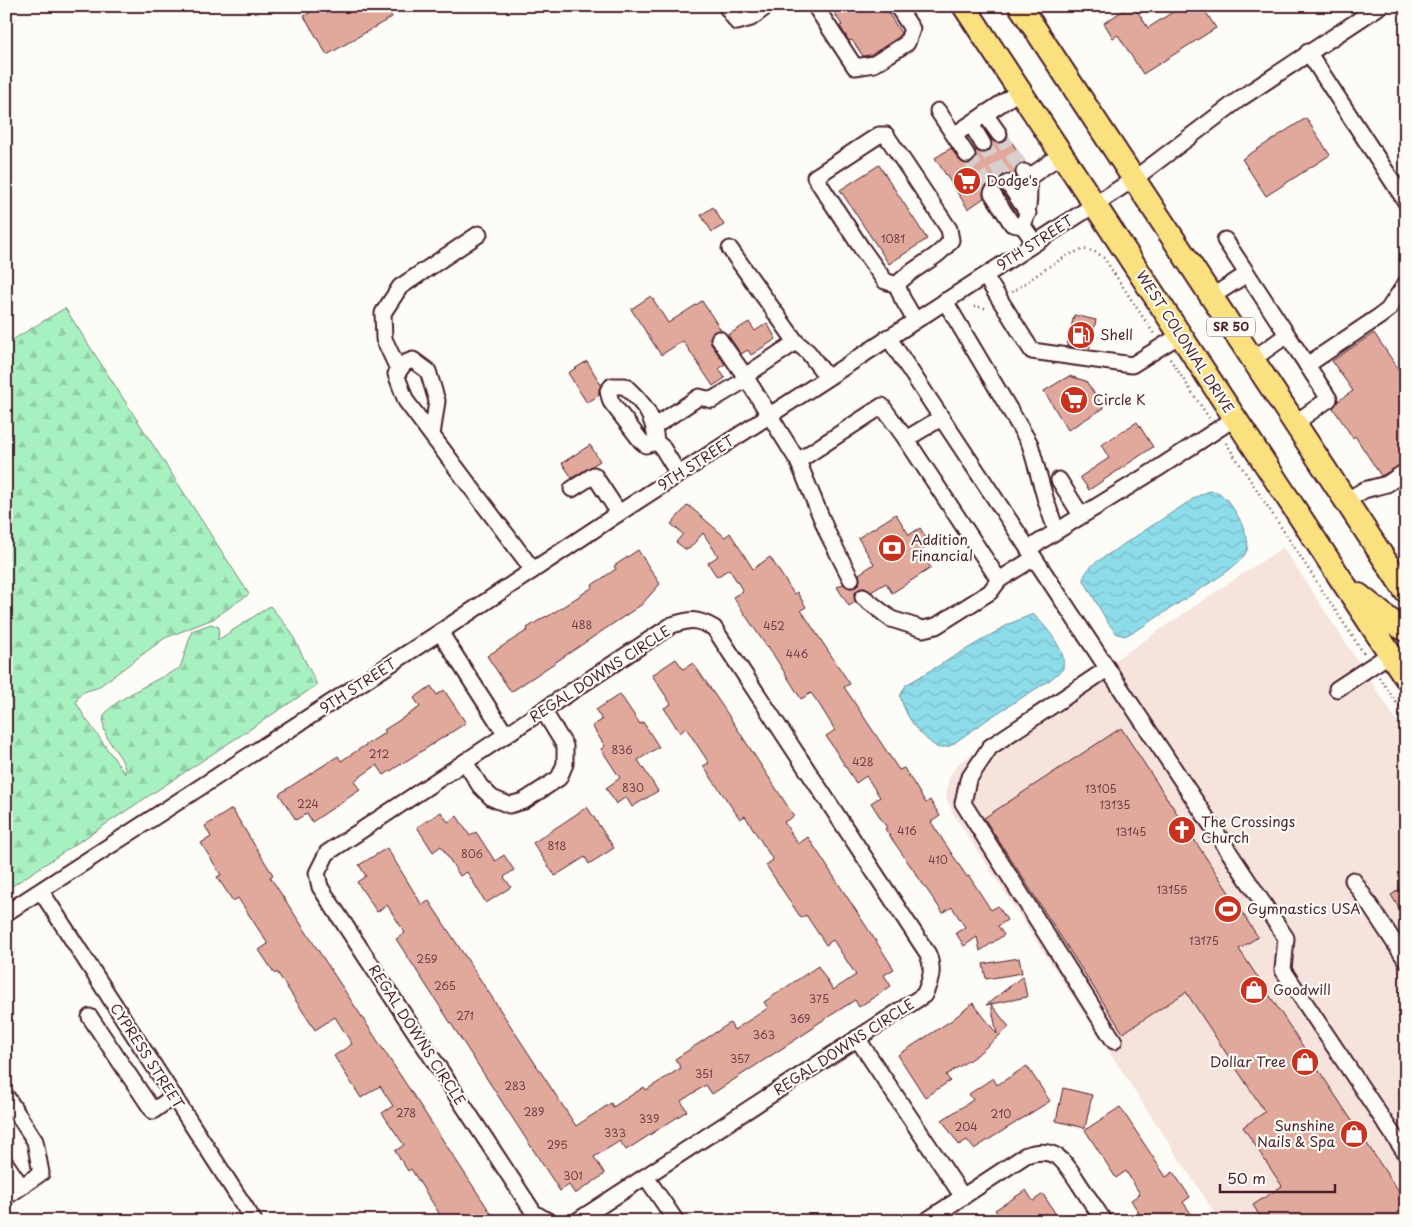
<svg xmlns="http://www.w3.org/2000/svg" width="1412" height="1227" font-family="'Playpen Sans',sans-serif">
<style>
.built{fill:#f5e3dc}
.forest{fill:url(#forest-firs);stroke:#788876}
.water{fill:url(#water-waves);stroke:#72909e}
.building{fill:#e1a89c;stroke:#4a1f2b}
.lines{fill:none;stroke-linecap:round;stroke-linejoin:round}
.minor-tunnel{stroke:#d9d0ce;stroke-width:15;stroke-dasharray:15 8;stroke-linecap:butt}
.minor-casing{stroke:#4a1f2b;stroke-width:19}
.highway-casing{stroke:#4a1f2b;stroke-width:26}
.path{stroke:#4a1f2b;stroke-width:2.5;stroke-dasharray:1 4;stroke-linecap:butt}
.minor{stroke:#fdfcf7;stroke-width:15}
.highway{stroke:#fbe080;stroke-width:22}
.labels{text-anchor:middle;stroke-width:4.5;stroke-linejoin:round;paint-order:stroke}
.number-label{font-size:11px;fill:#704147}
.shield{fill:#fdfcf7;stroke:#806168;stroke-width:1}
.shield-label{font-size:12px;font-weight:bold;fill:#4a1f2b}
.poi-label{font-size:14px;fill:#4a1f2b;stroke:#fdfcf7;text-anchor:start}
.street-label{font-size:14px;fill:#4a1f2b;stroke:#fdfcf7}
</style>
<defs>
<pattern id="forest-firs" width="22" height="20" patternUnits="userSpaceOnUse" patternTransform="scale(1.25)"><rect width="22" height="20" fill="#a7f1c0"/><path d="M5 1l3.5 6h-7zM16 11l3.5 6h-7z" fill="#91cea5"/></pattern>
<pattern id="water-waves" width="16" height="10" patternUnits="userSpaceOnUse" patternTransform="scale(1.25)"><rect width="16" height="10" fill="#8ddcea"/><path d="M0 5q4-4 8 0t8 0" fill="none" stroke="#7bbcc9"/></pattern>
</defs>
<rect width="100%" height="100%" fill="#fdfcf7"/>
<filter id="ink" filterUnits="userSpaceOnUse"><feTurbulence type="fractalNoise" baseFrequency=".02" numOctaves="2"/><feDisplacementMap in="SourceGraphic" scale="10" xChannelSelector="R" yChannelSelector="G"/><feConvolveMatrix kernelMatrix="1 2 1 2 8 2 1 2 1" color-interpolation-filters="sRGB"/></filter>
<g filter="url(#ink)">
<polygon class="built" points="1283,547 1406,735 1406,1221 1220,1221 954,815 946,797 949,777 959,763 1001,737"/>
<path class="forest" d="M65,308L249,594L213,619L165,638L97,688C87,691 80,691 76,702L84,716L125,774C126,761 114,750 108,739C105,734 102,723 104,716C109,702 164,676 180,668L192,631L211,624L219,627L218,640L270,606L290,630L317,685L6,890V344Z"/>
<g class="water">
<path d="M1209,491C1212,491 1215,491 1217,492C1230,497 1252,536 1247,550C1244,559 1233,567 1225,573L1142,627L1125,636L1117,634L1108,623L1083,579C1087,569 1092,565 1101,559L1196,497Z"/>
<path d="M1033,614C1044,624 1059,642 1063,657C1064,660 1063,665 1063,669L1050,680L991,717L950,746L938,748C919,735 906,718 900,696L906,685L1009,624Z"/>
</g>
<g class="building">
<polygon points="322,6 386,6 392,17 327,55 304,16"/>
<polygon points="830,6 884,6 901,33 899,37 871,55 863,56 852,40 849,41 840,26 842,25"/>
<polygon points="1130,6 1134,6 1148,28 1182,6 1202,6 1216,28 1143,74 1118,35 1113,38 1104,23"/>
<polygon points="1306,118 1330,155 1266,196 1242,159"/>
<polygon points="1008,136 1025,163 1019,164 1016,167 1015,172 1016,178 1008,174 1002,176 999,183 1000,188 992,184 987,185 983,193 984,198 968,209 935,158 951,148 959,160 968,164 972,163 976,159 975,150 983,153 987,152 991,148 991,139 996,143 1000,143 1005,141"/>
<polygon points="879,165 927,239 889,264 840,190"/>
<polygon points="713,207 724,225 712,232 701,215"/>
<polygon points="651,296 668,323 702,301 721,330 713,332 710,339 711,344 725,364 719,369 725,378 713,386 683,341 661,355 631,309"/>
<polygon points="1074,315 1096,320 1089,350 1067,346"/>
<polygon points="749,322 755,331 767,323 776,339 751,355 748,350 741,354 728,335"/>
<polygon points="1374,333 1406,380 1406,462 1381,476 1355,436 1353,438 1333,408 1338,401 1353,391 1332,361"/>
<polygon points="587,361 601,385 599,390 599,395 587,403 568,373"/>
<polygon points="1069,376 1086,381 1104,408 1068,430 1044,391"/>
<polygon points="1137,422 1153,447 1089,490 1080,477 1109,458 1101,445"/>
<polygon points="590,445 600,461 572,478 562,463"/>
<polygon points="688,505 725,537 730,533 753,569 770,557 794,594 797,592 806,607 801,610 850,684 844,687 899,770 904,768 926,803 930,800 940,816 931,822 967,877 969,876 991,910 998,906 1007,920 998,926 1004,935 980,951 977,937 964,946 956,933 965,927 952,907 943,913 885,829 887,828 871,803 880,797 866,776 856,783 826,736 835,730 819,704 811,693 801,699 768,646 767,647 733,597 743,591 729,569 717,577 708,563 718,556 703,533 689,549 685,549 676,542 683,534 671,524"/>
<polygon points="896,514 909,535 920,528 930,544 920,551 931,568 892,593 886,583 871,592 865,588 859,589 854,595 855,602 849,606 837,587 843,584 850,588 856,587 860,580 859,574 874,564 858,538"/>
<polygon points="638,550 660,584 641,605 511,692 487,656 528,630 527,628 546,616 547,617 593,587 592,585 616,569 614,566"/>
<polygon points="676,659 683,669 693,663 725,710 794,816 784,822 798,844 808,837 894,969 884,975 891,986 859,1007 855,1000 814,1026 815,1027 712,1094 706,1085 681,1101 687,1111 634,1145 626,1150 620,1141 594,1157 605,1174 575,1194 569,1185 560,1191 396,939 405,933 387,905 377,912 357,882 366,876 359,865 387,848 422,905 429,901 576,1126 611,1103 613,1107 644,1087 646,1090 681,1068 675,1059 730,1023 734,1030 768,1008 764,1002 818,966 833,990 856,975 833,940 826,945 806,915 801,918 766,865 773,860 745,816 740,819 703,766 709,763 686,728 680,733 664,708 671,704 652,675"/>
<polygon points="431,686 437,695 444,690 466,723 384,775 377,765 354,781 360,790 312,822 307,813 296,820 279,794 338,756 341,761 386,732 384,730 420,707 414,698"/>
<polygon points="620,694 640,724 643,722 659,747 638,760 658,791 632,807 626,797 616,804 606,788 620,778 601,749 605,746 592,726 602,720 596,710"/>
<polygon points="1121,728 1258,937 1239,949 1406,1203 1406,1221 1263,1221 1253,1205 1282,1186 1243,1127 1265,1112 1186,992 1123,1033 984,818"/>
<polygon points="587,807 614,848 589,864 585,857 555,876 533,843"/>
<polygon points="232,809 273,875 270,877 496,1221 444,1221 411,1169 408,1171 395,1151 404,1145 382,1113 393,1106 380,1086 361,1098 334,1056 352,1044 335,1017 315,1030 277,972 275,974 259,950 268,944 238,898 233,901 217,877 221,875 201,843 211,837 205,826"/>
<polygon points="441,812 448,822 457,816 470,836 476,832 495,861 504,855 514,870 504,877 511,887 486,903 467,872 460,876 441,846 433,852 417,827"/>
<polygon points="1406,885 1406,919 1391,895"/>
<polygon points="1019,958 1022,973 986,979 983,964"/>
<polygon points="1023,976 1027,997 991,1004 1009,1027 977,1055 946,1075 950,1081 925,1097 898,1055 952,1020 973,1003 997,1034 991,1004 986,1005"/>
<polygon points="1027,1066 1050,1101 974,1149 967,1140 959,1145 942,1120 973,1100 969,1094 993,1078 997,1085"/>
<polygon points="1063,1088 1092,1095 1085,1128 1056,1121"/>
<polygon points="1120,1107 1166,1177 1173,1172 1190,1197 1183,1202 1196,1221 1144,1221 1131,1200 1140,1194 1126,1171 1116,1178 1085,1130"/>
<polygon points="1026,1190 1033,1201 1043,1194 1060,1221 1002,1221 995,1210"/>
</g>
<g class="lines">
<g class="minor-tunnel">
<polyline points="999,134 1024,172"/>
<polyline points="983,144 1008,183"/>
<polyline points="967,155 992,193"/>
</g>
<defs>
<g id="minor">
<polyline points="726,6 737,22 751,18 767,6"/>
<polyline points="815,6 855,67 874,64 907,43 912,29 897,6"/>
<polyline points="1308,52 1406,202"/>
<polyline points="938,111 954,135"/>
<polyline points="985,114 999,134"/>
<polyline points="971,124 983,144"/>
<polyline points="967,155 954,135 1020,91"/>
<path d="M1024,172C1033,185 1028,213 1023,226L1035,243"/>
<polyline points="1028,178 1062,154"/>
<polyline points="1008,183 1028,213"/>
<polyline points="992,193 1012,224 1023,226"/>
<polyline points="1225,240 1307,365 1380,316 1388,310 1406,283"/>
<polyline points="730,249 796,342"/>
<polyline points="985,276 1032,351 1132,365 1180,335"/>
<path d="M897,285L885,281L862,249L815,177L879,135H886L949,229L951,240C938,260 911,267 897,285L902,298L915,320"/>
<polyline points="1211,297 1247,274"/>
<polyline points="945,301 1030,444 1046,501 1056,530"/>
<polyline points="888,337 1286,938 1283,970 1406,1154"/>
<polyline points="719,339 745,376 798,461 882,406 906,439 941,418"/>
<polyline points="1253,359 1287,335"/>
<polyline points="399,371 384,339 383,313 400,287 479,234"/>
<polyline points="1295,423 1329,399 1307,365"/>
<polyline points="655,426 699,397 712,400 740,383 745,376 796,342 808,352 827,377"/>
<polyline points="432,435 437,401 428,371 413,360 405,363 396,374 406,401 533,570"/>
<polyline points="906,439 999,580 1034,558"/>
<path d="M656,442L646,445L641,441L611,402L608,391L612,386H625C644,404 654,415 656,442L662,447L679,475"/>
<polyline points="798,461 828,534 851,579"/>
<polyline points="1059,480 1081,515"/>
<polyline points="572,489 594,475 619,513"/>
<polyline points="1346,501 1364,490 1387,484 1406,471"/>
<polyline points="1028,549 1157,469 1235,418"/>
<polyline points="863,597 891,619 923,629 936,626 990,592 999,580"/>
<polyline points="440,632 506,735"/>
<polyline points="1107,669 990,747 968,780 963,803 1114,1041"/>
<polyline points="1337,689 1390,654"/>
<polyline points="465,762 480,786 492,798 509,805 524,801 559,778 565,764 565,746 543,710"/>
<polyline points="1353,880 1406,960"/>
<polyline points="41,891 254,1221"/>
<polyline points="6,913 440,632 619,513 1134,179 1241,98 1380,6"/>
<polyline points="90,1017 153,1111 174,1096"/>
<polyline points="857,1038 963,1197"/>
<polyline points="6,1096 35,1141 41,1173 6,1197"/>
<polyline points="6,1164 21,1186"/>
<polyline points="646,1177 676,1221"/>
<path d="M548,1221L534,1213L320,887L317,873L327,853L672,625C691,619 696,618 714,628L928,954C934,970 931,980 924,995L577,1221"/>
<path d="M926,1221L1026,1155C1056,1145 1065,1162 1080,1185C1088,1197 1096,1209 1104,1221"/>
</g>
<g id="highway">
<polyline points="964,6 1406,678"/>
<polyline points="1020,6 1406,592"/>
<polyline points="1359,595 1395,624 1406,630"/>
</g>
</defs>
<use href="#minor" class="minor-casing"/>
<use href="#highway" class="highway-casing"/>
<g class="path">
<path d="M1012,292C1028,282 1066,252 1083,250C1091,249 1098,253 1104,258L1154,334"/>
<polyline points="974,307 982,307 987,309"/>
<polyline points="1170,359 1209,418"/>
<polyline points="1226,443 1364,654"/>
<polyline points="1379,677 1406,717"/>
</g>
<use href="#minor" class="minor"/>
<use href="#highway" class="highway"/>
</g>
</g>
<defs>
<symbol id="supermarket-disc" viewBox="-11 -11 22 22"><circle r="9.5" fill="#c8321e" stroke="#fdfcf7"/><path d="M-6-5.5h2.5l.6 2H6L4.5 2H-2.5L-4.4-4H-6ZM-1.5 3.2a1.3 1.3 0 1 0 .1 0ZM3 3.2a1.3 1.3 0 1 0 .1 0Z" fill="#fff"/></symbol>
<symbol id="fuel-disc" viewBox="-11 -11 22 22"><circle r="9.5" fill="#c8321e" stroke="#fdfcf7"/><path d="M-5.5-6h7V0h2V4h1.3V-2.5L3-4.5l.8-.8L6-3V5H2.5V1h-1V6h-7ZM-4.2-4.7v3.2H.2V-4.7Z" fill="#fff"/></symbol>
<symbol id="bank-disc" viewBox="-11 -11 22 22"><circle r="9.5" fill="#c8321e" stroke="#fdfcf7"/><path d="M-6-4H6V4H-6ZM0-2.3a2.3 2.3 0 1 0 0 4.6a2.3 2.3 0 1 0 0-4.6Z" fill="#fff"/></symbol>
<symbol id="church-disc" viewBox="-11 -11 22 22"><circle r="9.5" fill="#c8321e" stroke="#fdfcf7"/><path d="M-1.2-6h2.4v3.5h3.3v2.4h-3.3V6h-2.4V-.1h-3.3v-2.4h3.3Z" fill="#fff"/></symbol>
<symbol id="stadium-disc" viewBox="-11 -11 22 22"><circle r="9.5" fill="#c8321e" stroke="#fdfcf7"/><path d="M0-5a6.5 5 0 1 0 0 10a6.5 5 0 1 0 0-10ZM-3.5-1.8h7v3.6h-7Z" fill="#fff"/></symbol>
<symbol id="shop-disc" viewBox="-11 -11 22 22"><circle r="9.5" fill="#c8321e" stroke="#fdfcf7"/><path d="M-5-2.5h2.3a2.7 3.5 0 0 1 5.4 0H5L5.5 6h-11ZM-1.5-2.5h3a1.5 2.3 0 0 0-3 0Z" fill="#fff"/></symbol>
</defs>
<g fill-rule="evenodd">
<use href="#supermarket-disc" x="951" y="165" width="32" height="32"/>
<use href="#fuel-disc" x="1065" y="319" width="32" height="32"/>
<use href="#supermarket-disc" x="1058" y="384" width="32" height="32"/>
<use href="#bank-disc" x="876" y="532" width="32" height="32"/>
<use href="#church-disc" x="1166" y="814" width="32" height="32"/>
<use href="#stadium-disc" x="1212" y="893" width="32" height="32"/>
<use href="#shop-disc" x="1238" y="974" width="32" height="32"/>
<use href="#shop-disc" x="1289" y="1046" width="32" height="32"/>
<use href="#shop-disc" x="1338" y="1118" width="32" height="32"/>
</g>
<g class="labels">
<g class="number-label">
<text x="893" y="243">1081</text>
<text x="582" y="629">488</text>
<text x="774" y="630">452</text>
<text x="797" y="658">446</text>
<text x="622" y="754">836</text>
<text x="379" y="758">212</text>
<text x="863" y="766">428</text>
<text x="633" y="792">830</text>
<text x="1101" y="793">13105</text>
<text x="308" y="808">224</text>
<text x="1115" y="809">13135</text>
<text x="907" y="835">416</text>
<text x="1131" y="836">13145</text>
<text x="557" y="850">818</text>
<text x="472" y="858">806</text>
<text x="938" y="864">410</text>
<text x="1172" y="894">13155</text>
<text x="1204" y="945">13175</text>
<text x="427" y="963">259</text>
<text x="445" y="990">265</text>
<text x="819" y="1003">375</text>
<text x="465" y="1020">271</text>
<text x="800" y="1023">369</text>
<text x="764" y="1039">363</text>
<text x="740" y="1063">357</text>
<text x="704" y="1078">351</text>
<text x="515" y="1090">283</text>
<text x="534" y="1116">289</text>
<text x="406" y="1117">278</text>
<text x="1001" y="1118">210</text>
<text x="649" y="1123">339</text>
<text x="966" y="1131">204</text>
<text x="615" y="1137">333</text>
<text x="557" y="1149">295</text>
<text x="573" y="1180">301</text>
</g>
<rect class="shield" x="1207" y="317.5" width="48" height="19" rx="4"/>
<g class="shield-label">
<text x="1231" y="331">SR 50</text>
</g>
<g class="poi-label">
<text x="986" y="186">Dodge's</text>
<text x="1100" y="340">Shell</text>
<text x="1093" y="405">Circle K</text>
<text x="911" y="545">Addition<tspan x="911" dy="16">Financial</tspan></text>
<text x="1201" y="827">The Crossings<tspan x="1201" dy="16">Church</tspan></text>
<text x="1247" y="914">Gymnastics USA</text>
<text x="1273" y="995">Goodwill</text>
<text x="1286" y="1067" text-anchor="end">Dollar Tree</text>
<text x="1335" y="1131" text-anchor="end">Sunshine<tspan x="1335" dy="16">Nails &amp; Spa</tspan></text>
</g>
<g class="street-label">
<text transform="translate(1035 243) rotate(-33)" y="5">9TH STREET</text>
<text transform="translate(1185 342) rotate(57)" y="5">WEST COLONIAL DRIVE</text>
<text transform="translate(696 463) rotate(-33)" y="5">9TH STREET</text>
<text transform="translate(600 674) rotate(-33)" y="5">REGAL DOWNS CIRCLE</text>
<text transform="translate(358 686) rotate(-33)" y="5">9TH STREET</text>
<text transform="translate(417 1035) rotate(57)" y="5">REGAL DOWNS CIRCLE</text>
<text transform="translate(844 1047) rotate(-33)" y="5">REGAL DOWNS CIRCLE</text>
<text transform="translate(147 1056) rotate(57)" y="5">CYPRESS STREET</text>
</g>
</g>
<rect width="1412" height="1227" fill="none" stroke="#fdfcf7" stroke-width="25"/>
<rect x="12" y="12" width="1387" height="1202" fill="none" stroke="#4a1f2b" stroke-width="2" filter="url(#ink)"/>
<path d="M1220 1184v8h115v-8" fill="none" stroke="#4a1f2b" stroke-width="2.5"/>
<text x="1227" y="1184" font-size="15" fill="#4a1f2b" stroke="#fdfcf7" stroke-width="4" paint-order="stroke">50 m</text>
</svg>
